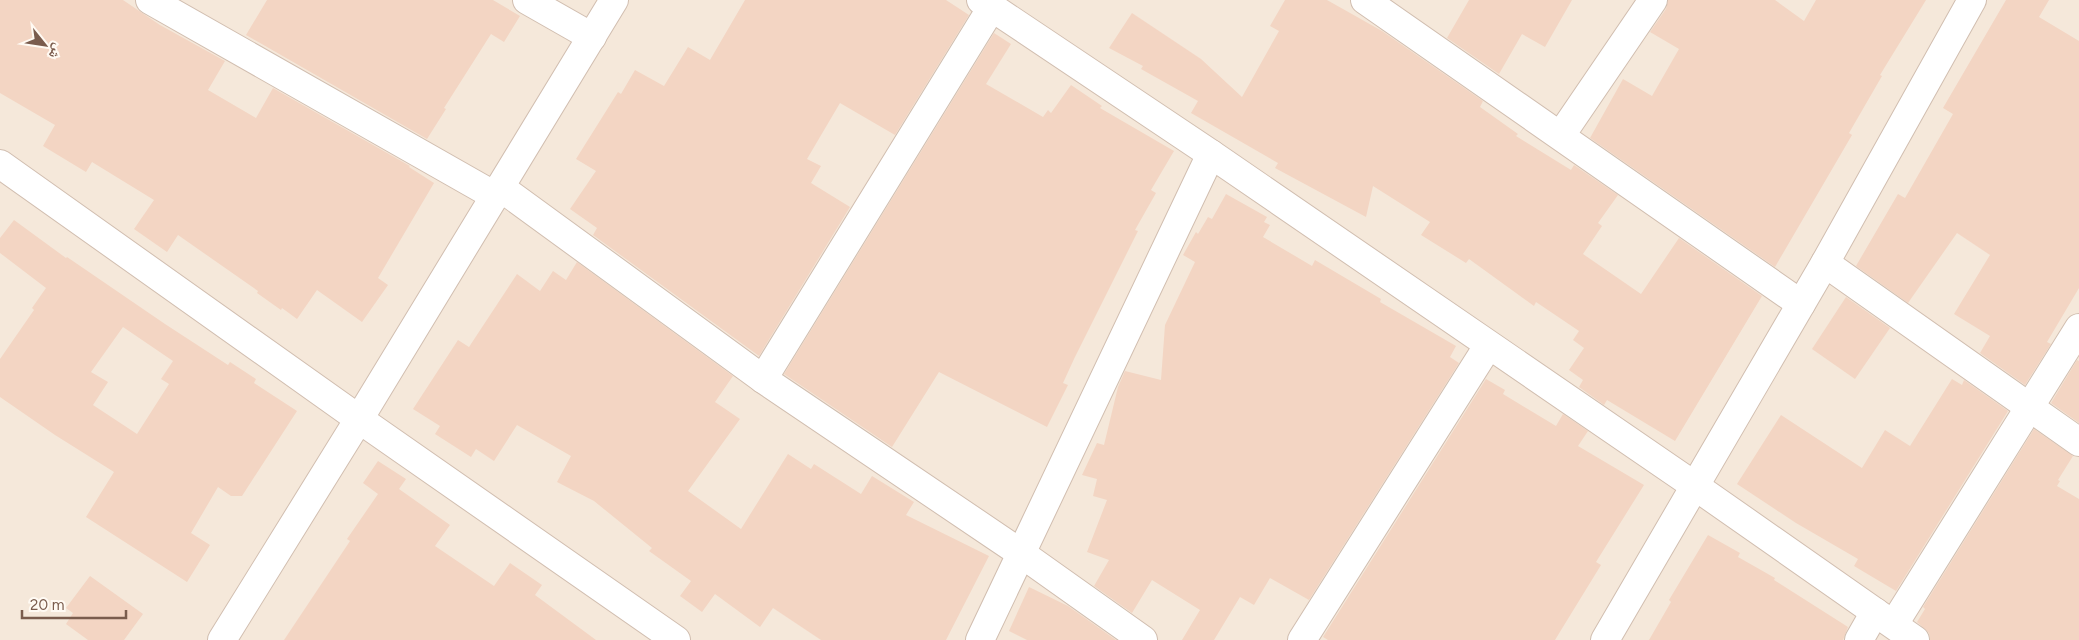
<svg xmlns="http://www.w3.org/2000/svg" width="2079" height="640" font-family="Figtree,'Noto Naskh Arabic',sans-serif">
<style>
.residential{fill:#f5e8da}
.building{fill:#f3d5c3;fill-rule:evenodd}
.lines{fill:none;stroke-linecap:round;stroke-linejoin:round}
.minor-casing{stroke:#d1beb0;stroke-width:30}
.tertiary-casing{stroke:#d1beb0;stroke-width:30}
.minor{stroke:#fff;stroke-width:28}
.tertiary{stroke:#fff;stroke-width:28}
</style>
<rect width="100%" height="100%" fill="#fdf6ec"/>
<rect class="residential" x="0" y="0" width="2079" height="640"/>
<g class="building">
<polygon points="0,0 123,0 160,25 225,61 208,90 256,118 273,88 410,166 409,167 434,183 378,278 388,285 362,322 317,290 297,319 282,308 281,310 257,293 258,291 178,235 167,252 134,229 154,200 92,162 86,172 43,146 55,125 0,93"/>
<polygon points="267,0 493,0 520,16 504,42 491,34 444,108 446,109 427,139 246,35"/>
<polygon points="745,0 946,0 969,15 895,135 840,103 807,159 821,166 811,183 850,207 759,356 593,235 597,228 570,209 596,171 576,159 618,92 621,94 635,70 664,86 688,47 710,60"/>
<polygon points="1285,0 1327,0 1382,31 1483,101 1480,107 1518,134 1516,136 1571,170 1574,165 1618,195 1598,223 1602,226 1583,254 1641,294 1679,238 1762,296 1675,441 1607,400 1604,405 1579,387 1583,380 1569,370 1584,348 1573,340 1579,331 1536,302 1534,306 1469,259 1466,263 1421,235 1430,222 1373,186 1366,217 1275,168 1278,163 1191,113 1198,101 1141,69 1143,66 1109,48 1132,13 1201,59 1242,97 1279,31 1270,26"/>
<polygon points="1469,0 1572,0 1545,47 1522,34 1499,74 1447,38"/>
<polygon points="1668,0 1775,0 1804,21 1816,0 1926,0 1880,75 1882,76 1849,133 1852,135 1775,267 1590,138 1623,79 1652,96 1679,49 1650,32 1666,9"/>
<polygon points="2006,0 2049,0 2039,17 2079,41 2079,288 2047,342 2051,344 2025,385 1980,353 1990,336 1954,314 1990,255 1957,233 1908,303 1856,266 1898,194 1905,198 1953,114 1943,108"/>
<polygon points="994,33 1011,44 986,84 1043,117 1048,110 1051,113 1071,85 1102,106 1100,108 1174,151 1151,190 1156,193 1135,230 1138,231 1074,359 1063,383 1068,385 1047,427 939,372 892,447 784,374"/>
<polygon points="1226,194 1267,217 1264,222 1270,225 1263,237 1312,266 1315,260 1381,299 1380,302 1456,346 1450,357 1459,363 1309,600 1270,578 1254,605 1240,597 1214,640 1182,640 1200,610 1152,580 1132,613 1094,586 1109,560 1087,552 1107,500 1093,496 1097,479 1082,475 1097,443 1104,445 1118,387 1125,371 1161,380 1165,325 1195,262 1183,255 1196,232 1198,234 1208,217 1212,219"/>
<path d="M14,220L66,258L67,257L165,324L228,365L230,362L256,379L254,383L297,411L242,496H231L218,487L191,533L210,545L187,582L86,517L114,472L55,435L0,397V359L34,310L32,308L46,288L0,253V238ZM123,327L173,361L161,379L169,384L137,434L93,405L108,382L91,372Z"/>
<polygon points="577,262 733,376 715,402 740,419 688,491 741,529 788,454 811,469 814,464 861,494 872,476 914,502 906,515 989,556 946,640 821,640 773,608 760,627 715,594 702,612 680,596 691,581 649,551 652,548 594,501 557,482 571,456 517,425 494,461 476,449 471,457 435,434 440,426 413,409 458,340 469,347 517,274 540,291 553,271 566,280"/>
<polygon points="1846,297 1890,328 1855,379 1812,349"/>
<polygon points="2077,360 2079,361 2079,423 2051,403"/>
<polygon points="1486,379 1505,390 1503,394 1556,426 1563,414 1588,431 1578,446 1644,485 1596,562 1601,565 1555,640 1328,640 1323,637"/>
<polygon points="1952,379 1962,385 1964,380 2008,411 1896,591 1854,566 1858,559 1796,523 1737,484 1781,415 1862,468 1885,430 1910,446"/>
<polygon points="2034,429 2073,456 2058,480 2060,481 2057,486 2079,499 2079,640 1930,640 1929,633 1917,622 1925,609 1923,607"/>
<polygon points="378,461 406,479 399,489 450,525 435,546 494,586 510,563 542,585 535,595 596,640 284,640 350,541 347,539 378,494 363,483"/>
<polygon points="1708,535 1740,553 1738,557 1775,578 1774,580 1848,627 1843,640 1649,640 1671,602 1669,600"/>
<polygon points="90,576 143,614 124,640 88,640 66,624 73,613 66,608"/>
<polygon points="1029,587 1068,606 1116,640 1027,640 1009,631"/>
</g>
<g class="lines">
<defs>
<g id="minor">
<polyline points="150,0 495,196"/>
<polyline points="527,0 592,37"/>
<polyline points="981,0 1211,154 1695,486 1915,640"/>
<polyline points="1365,0 1801,304"/>
<polyline points="1561,135 1653,0"/>
<polyline points="0,164 359,419 676,640"/>
<polyline points="500,187 763,379 1022,554 1143,640"/>
<polyline points="1825,263 2079,442"/>
<polyline points="763,379 992,7"/>
<polyline points="1894,624 2079,328"/>
<polyline points="980,640 1211,154"/>
<polyline points="1302,640 1488,346"/>
<polyline points="1859,640 1875,612"/>
</g>
<g id="tertiary">
<polyline points="222,640 359,419 614,0"/>
<polyline points="1605,640 1825,263 1972,0"/>
</g>
</defs>
<use href="#minor" class="minor-casing"/>
<use href="#tertiary" class="tertiary-casing"/>
<use href="#minor" class="minor"/>
<use href="#tertiary" class="tertiary"/>
</g>
<g transform="translate(45 45) rotate(120)" stroke="#fffaf3" stroke-width="4" paint-order="stroke">
<path d="M0-4L9 19L0 12L-9 19Z" fill="#7a5c4d"/>
<text y="-8" font-size="14" font-weight="bold" text-anchor="middle" fill="#7a5c4d">ش</text>
</g>
<path d="M22 610v8h104v-8" fill="none" stroke="#7a5c4d" stroke-width="2.5"/>
<text x="30" y="610" font-size="15" fill="#7a5c4d" stroke="#fffaf3" stroke-width="4" paint-order="stroke">20 m</text>
</svg>
